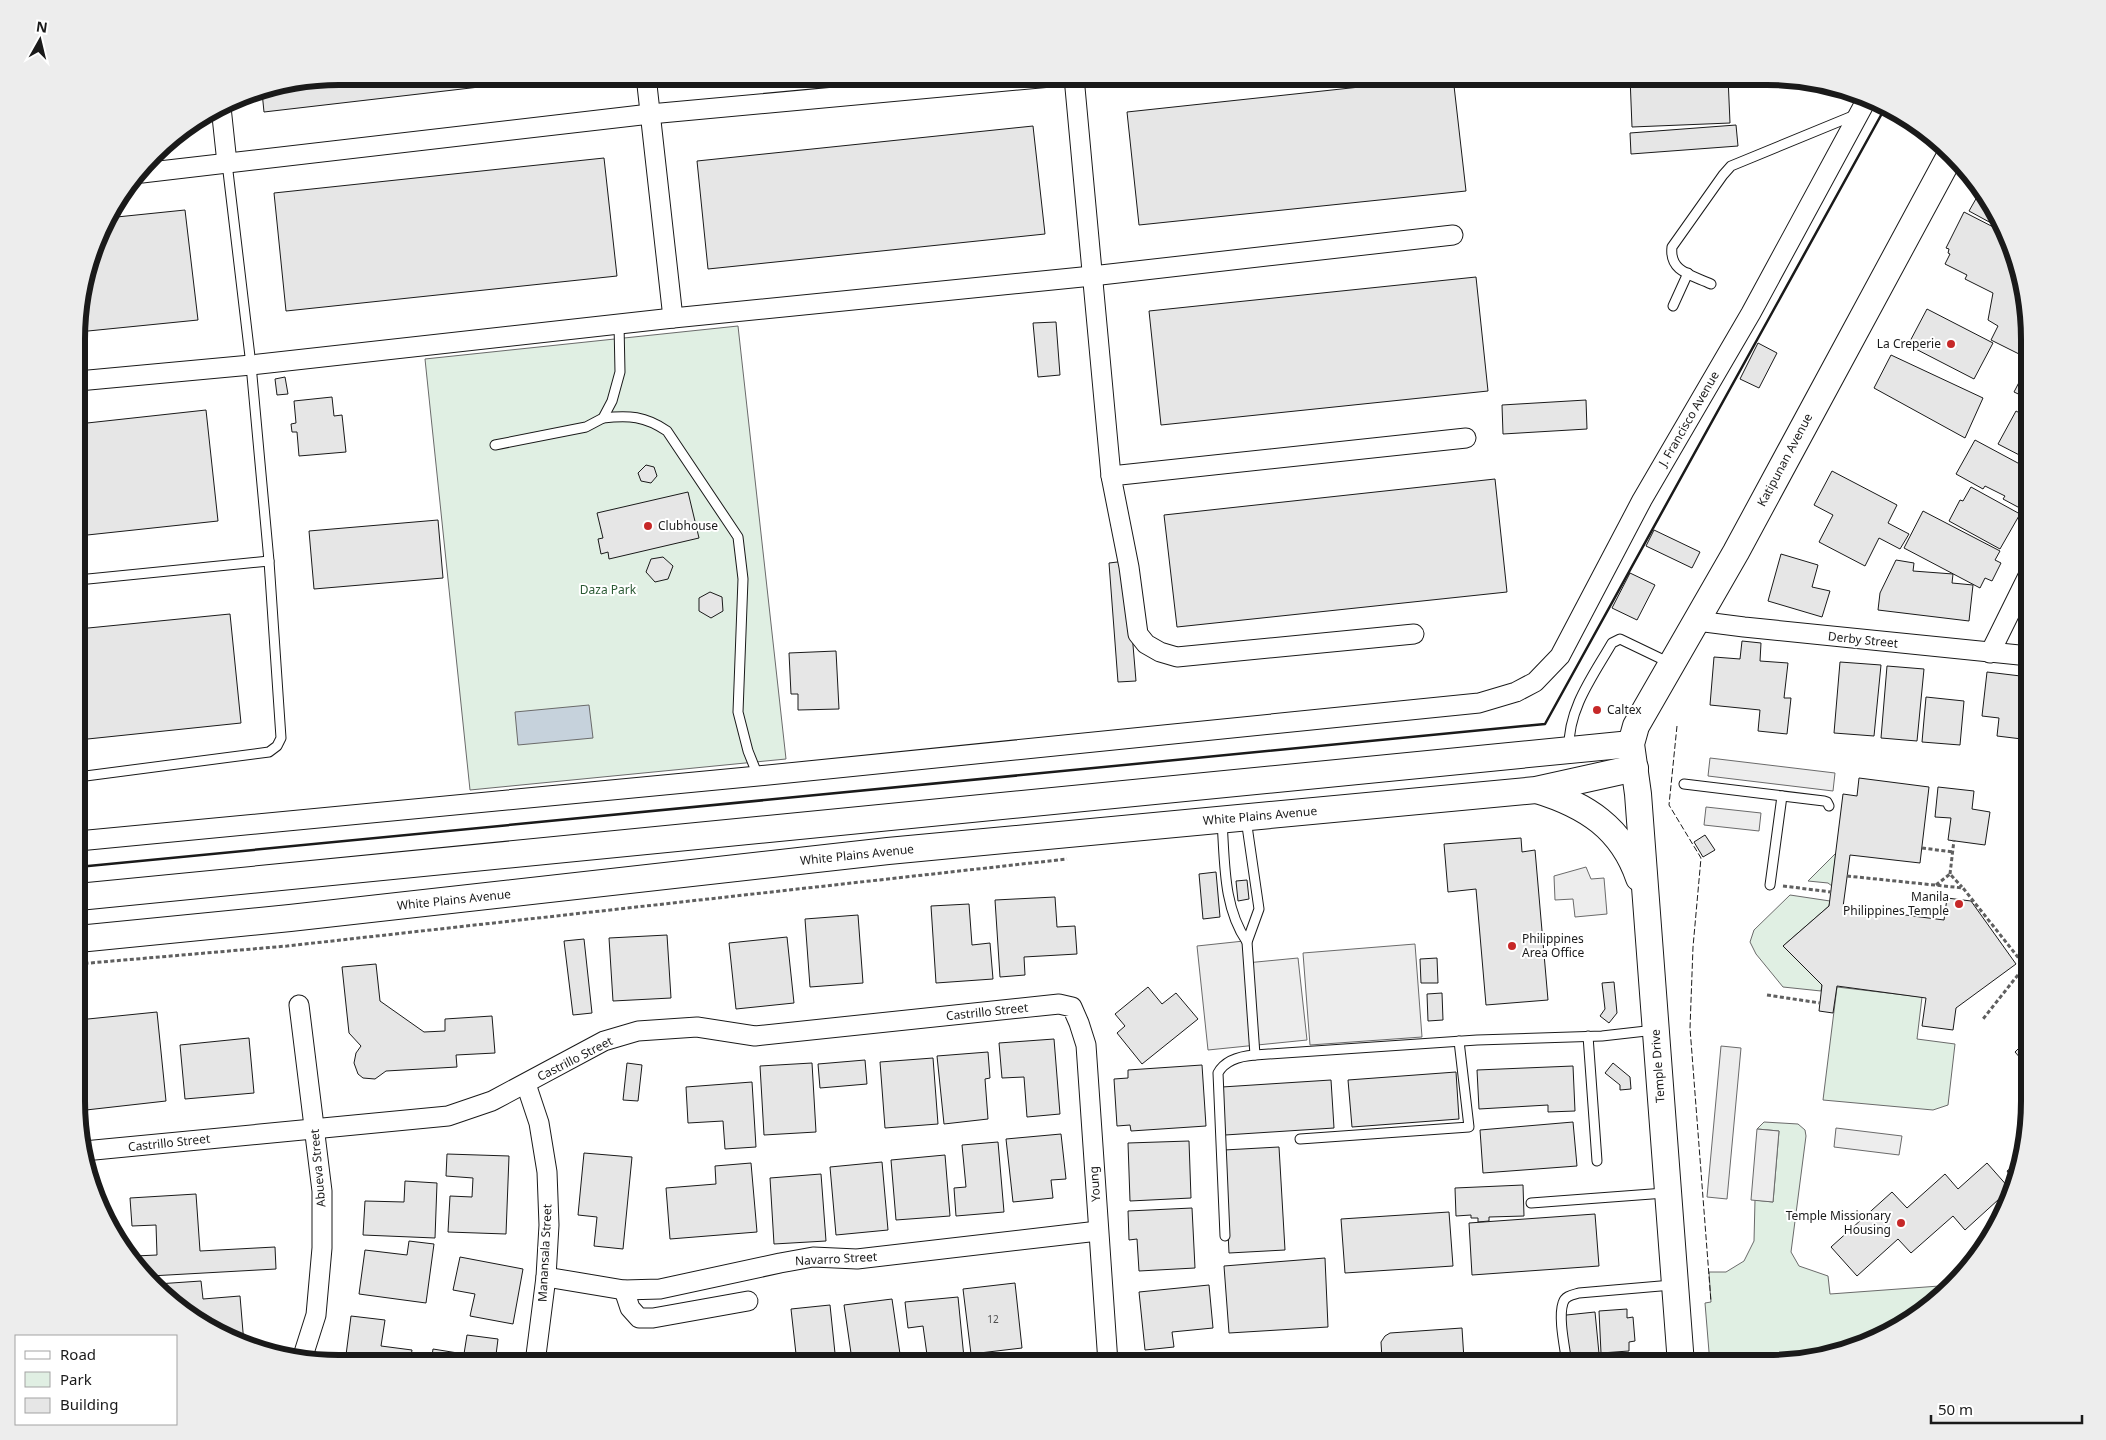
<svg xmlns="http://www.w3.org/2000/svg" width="2106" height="1440" font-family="'Noto Sans',sans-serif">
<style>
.green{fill:#e0efe3;stroke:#6a6a6a}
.parking{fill:#ededed;stroke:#6a6a6a}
.water{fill:#c6d2dc;stroke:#6a6a6a}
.building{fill:#e6e6e6;stroke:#1a1a1a}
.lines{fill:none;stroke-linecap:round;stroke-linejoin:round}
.lane-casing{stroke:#1a1a1a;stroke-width:11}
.street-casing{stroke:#1a1a1a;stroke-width:21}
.secondary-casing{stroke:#1a1a1a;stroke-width:28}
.path{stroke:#5f5f5f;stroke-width:3;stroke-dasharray:4 2.5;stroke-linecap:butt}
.lane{stroke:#fff;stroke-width:9}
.street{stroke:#fff;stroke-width:19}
.secondary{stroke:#fff;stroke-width:26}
.fence{stroke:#1a1a1a;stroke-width:1;stroke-dasharray:6 2.5;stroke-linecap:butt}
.wall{stroke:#1a1a1a;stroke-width:2.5}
.poi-dot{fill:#c62828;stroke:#fff;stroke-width:2}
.labels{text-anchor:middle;stroke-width:4;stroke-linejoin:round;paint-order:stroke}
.number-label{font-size:10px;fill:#4d4d4d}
.poi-label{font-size:12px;fill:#1a1a1a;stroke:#fff;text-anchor:end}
.street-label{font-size:12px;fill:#1a1a1a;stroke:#fff}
.park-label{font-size:12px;fill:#2b5a34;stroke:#fff}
.rim{fill:none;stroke:#1a1a1a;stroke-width:6}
</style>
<rect width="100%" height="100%" fill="#fff"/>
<g class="green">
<polygon points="738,326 786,759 470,790 425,359"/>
<polygon points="1836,853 1832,886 1828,883 1808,881"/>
<polygon points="1790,895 1830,901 1829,906 1783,946 1822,985 1821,991 1783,987 1756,954 1750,942 1754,930"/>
<polygon points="1837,987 1922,997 1917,1039 1955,1044 1948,1105 1933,1110 1823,1100"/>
<polygon points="1764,1122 1798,1124 1805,1130 1806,1136 1791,1252 1799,1266 1828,1276 1830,1294 1953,1285 1940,1299 1883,1337 1835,1355 1767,1364 1710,1364 1705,1303 1711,1302 1709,1272 1726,1272 1744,1261 1754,1241 1755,1200 1773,1202 1779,1131 1757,1129"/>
</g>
<g class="parking">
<polygon points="1710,758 1835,773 1833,791 1708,776"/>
<polygon points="1706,807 1761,813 1759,831 1704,825"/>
<polygon points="1586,867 1591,879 1604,878 1607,914 1575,917 1573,899 1555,900 1554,876"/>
<polygon points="1244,941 1246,963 1298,958 1307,1040 1208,1050 1197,946"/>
<polygon points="1415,944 1422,1037 1310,1045 1303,953"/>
<polygon points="1721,1046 1741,1048 1727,1199 1707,1197"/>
<polygon points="1836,1128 1902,1136 1899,1155 1834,1147"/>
<polygon points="1757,1129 1779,1131 1773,1202 1751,1200"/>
</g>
<polygon class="water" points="589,705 593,738 518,745 515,712"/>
<g class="building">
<polygon points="339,76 574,76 264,112 262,92"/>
<polygon points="1453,77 1466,191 1139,225 1127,112"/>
<polygon points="1630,77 1728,77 1730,123 1632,127"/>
<polygon points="1736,125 1738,146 1631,154 1630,133"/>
<polygon points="1033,126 1045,234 708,269 697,161"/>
<polygon points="604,158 617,276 286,311 274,193"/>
<polygon points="1981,190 2003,223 2004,230 1969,211"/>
<polygon points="185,210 198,320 78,332 78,305 103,223 107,218"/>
<polygon points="1964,212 2005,233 2029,322 2029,333 2019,354 1991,340 1998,326 1988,320 1993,293 1965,279 1967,275 1945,264 1950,254 1948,253 1949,249 1946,248"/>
<polygon points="1476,277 1488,391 1161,425 1149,311"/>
<polygon points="1927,309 1993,343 1974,379 1908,345"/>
<polygon points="1056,322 1060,375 1038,377 1033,323"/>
<polygon points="1758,343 1777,353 1759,388 1740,379"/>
<polygon points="1891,355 1983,398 1965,438 1874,388"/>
<polygon points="2029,363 2029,399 2014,392"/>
<polygon points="285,377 288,394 277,395 275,379"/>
<polygon points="332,397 334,416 342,415 346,452 299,456 297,432 292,432 291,424 296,423 294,401"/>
<polygon points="1586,400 1587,429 1503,434 1502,405"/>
<polygon points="206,410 218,521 78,536 78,424"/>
<polygon points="2016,411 2029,418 2029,460 1998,444"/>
<polygon points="1975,440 2029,469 2029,513 2003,499 2005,496 1985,486 1983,489 1956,474"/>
<polygon points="646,465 654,467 657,476 651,483 641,481 638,473"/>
<polygon points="1832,471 1897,505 1888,523 1909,534 1900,549 1879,538 1865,566 1819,542 1833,515 1814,505"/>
<polygon points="1495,479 1507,592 1177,627 1164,515"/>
<polygon points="1971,487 2020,514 2000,549 1949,521 1960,500 1963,501"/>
<polygon points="688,492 699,538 609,559 608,552 601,554 598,539 603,538 597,513"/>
<polygon points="1923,511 2000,551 1995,560 2001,563 1992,581 1985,578 1980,588 1904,548"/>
<polygon points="438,520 443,578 314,589 309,531"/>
<polygon points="1654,530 1700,552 1692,568 1646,546"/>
<polygon points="1781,554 1818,565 1812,587 1830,591 1822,617 1768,601"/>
<polygon points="663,557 673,566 668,579 655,582 646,572 651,559"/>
<polygon points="1896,560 1914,563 1913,571 1953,574 1952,583 1973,585 1969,621 1878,610 1880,593"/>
<polygon points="1126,561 1136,681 1118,682 1109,563"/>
<polygon points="1630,573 1655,585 1637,620 1612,608"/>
<polygon points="710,592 722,597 723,611 711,618 699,611 699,598"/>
<polygon points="230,614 241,723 78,740 78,629"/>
<polygon points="1742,641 1761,643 1760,661 1788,663 1784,698 1791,698 1787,734 1758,731 1760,710 1710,705 1714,657 1740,659"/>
<polygon points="836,651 839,709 798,710 798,694 791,694 789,653"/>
<polygon points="1840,662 1881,665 1874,736 1834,733"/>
<polygon points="1887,666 1924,669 1917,741 1881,738"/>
<polygon points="1987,672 2029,677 2022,739 1997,736 1999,718 1982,716"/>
<polygon points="1926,697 1964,701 1960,745 1922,742"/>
<polygon points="1859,778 1929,787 1920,863 1850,855 1843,907 1944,920 1947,898 1971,901 2016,964 1956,1008 1953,1030 1922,1026 1926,998 1837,986 1833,1013 1819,1011 1822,985 1783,946 1829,906 1843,794 1857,796"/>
<polygon points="1938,787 1974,791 1972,809 1990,812 1985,845 1948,840 1951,818 1935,817"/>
<polygon points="1705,835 1715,850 1703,857 1694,842"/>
<polygon points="1521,838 1522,852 1535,850 1548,1000 1486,1005 1476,889 1448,892 1444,844"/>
<polygon points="1216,872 1220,917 1203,919 1199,874"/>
<polygon points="1247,880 1249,899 1238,901 1236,881"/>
<polygon points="1055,897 1057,927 1075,926 1077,954 1024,957 1025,975 1000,977 995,900"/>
<polygon points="969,904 972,945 990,943 993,979 936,983 931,906"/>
<polygon points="858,915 863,983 810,987 805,919"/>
<polygon points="667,935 671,998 613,1001 609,938"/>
<polygon points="787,937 794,1003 736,1009 729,943"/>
<polygon points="584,939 592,1013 573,1015 564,941"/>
<polygon points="1437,958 1438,983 1421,983 1420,959"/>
<polygon points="376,964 380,1001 424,1032 445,1031 445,1019 492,1016 495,1053 456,1055 457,1067 386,1071 375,1079 363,1078 358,1074 354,1063 356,1053 361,1046 349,1033 342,967"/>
<polygon points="1614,982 1617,1013 1609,1023 1600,1016 1605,1009 1602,983"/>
<polygon points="1148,987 1162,1004 1176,993 1198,1019 1142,1064 1117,1033 1125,1026 1115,1014"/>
<polygon points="1442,993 1443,1020 1428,1021 1427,994"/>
<polygon points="157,1012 166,1101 86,1110 78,1038 78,1020"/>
<polygon points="249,1038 254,1093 185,1099 180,1045"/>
<polygon points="2029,1038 2029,1068 2015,1052"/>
<polygon points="1054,1039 1060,1114 1027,1117 1024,1077 1002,1078 999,1043"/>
<polygon points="988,1052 990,1078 985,1079 988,1119 944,1124 937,1056"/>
<polygon points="933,1058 938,1124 885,1128 880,1062"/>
<polygon points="865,1060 867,1084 820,1088 818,1064"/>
<polygon points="627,1063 642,1065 638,1101 623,1100"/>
<polygon points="812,1063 816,1132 764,1135 760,1066"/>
<polygon points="1613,1063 1630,1077 1631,1089 1620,1090 1620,1085 1605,1073"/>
<polygon points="1202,1065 1206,1126 1131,1131 1130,1125 1117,1126 1114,1079 1128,1078 1128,1070"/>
<polygon points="1573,1066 1575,1111 1548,1112 1548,1105 1479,1109 1477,1070"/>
<polygon points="1456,1072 1459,1119 1352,1127 1348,1080"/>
<polygon points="1331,1080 1334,1128 1225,1135 1222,1087"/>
<polygon points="752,1082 756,1147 725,1149 723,1121 688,1123 686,1087"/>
<polygon points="1573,1122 1577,1166 1483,1173 1480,1130"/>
<polygon points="1061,1134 1066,1179 1051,1180 1053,1198 1013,1202 1006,1139"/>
<polygon points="1189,1141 1191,1198 1130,1201 1128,1143"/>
<polygon points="998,1142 1004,1212 956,1216 954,1188 966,1187 962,1145"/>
<polygon points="1279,1147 1285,1250 1229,1253 1224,1150"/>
<polygon points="584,1153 632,1157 623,1249 594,1246 597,1217 578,1215"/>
<polygon points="447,1154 509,1156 506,1234 448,1232 450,1196 472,1197 473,1178 446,1176"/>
<polygon points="945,1155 950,1216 896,1220 891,1160"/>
<polygon points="2020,1161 2021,1161 2016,1184 2007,1171"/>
<polygon points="882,1162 888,1230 836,1235 830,1167"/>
<polygon points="751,1163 757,1232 670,1239 666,1188 716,1184 715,1166"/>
<polygon points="1987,1163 2010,1189 1965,1230 1953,1216 1911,1253 1898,1239 1857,1276 1831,1247 1892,1192 1907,1208 1945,1174 1958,1189"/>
<polygon points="821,1174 826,1241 774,1244 770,1178"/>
<polygon points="405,1181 437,1183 435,1238 363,1235 365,1201 404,1202"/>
<polygon points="1523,1185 1524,1216 1489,1217 1489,1221 1478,1222 1478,1218 1471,1218 1471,1215 1456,1216 1455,1188"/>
<polygon points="196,1194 200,1251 275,1247 276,1269 150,1276 135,1259 135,1256 157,1255 156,1225 132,1226 130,1198"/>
<polygon points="1192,1208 1195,1268 1139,1271 1137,1239 1129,1240 1128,1211"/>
<polygon points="1449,1212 1453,1266 1345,1273 1341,1219"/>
<polygon points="1595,1214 1599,1266 1472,1275 1469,1223"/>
<polygon points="409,1241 434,1244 426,1303 359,1294 365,1250 407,1255"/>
<polygon points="460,1257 523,1269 513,1324 470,1316 475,1294 453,1290"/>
<polygon points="1325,1258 1328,1327 1229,1333 1224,1266"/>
<polygon points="201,1281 203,1299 240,1296 244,1344 179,1310 157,1284"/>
<polygon points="1015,1283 1022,1348 971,1354 963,1289"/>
<polygon points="1209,1285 1213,1328 1172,1332 1174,1347 1145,1350 1139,1292"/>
<polygon points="958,1297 964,1358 928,1362 923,1326 908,1328 905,1302"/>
<polygon points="892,1299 900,1354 852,1360 844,1305"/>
<polygon points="830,1305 836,1363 797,1363 791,1309"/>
<polygon points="1627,1309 1627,1318 1633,1317 1635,1341 1629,1342 1629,1351 1601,1353 1599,1311"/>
<polygon points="1595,1312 1600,1364 1562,1364 1557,1316"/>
<polygon points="351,1316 385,1320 381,1346 412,1350 410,1363 345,1363"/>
<polygon points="1462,1328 1464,1360 1417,1364 1358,1364 1358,1360 1382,1359 1381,1342 1385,1336 1390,1333"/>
<polygon points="467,1335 498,1339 495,1363 431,1363 433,1349 464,1354"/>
<polygon points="1218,1355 1218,1364 1152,1364 1152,1359"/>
<polygon points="1331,1359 1332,1364 1259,1364 1259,1363"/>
</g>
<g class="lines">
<defs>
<g id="lane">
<path d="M1711,284C1692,275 1669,272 1672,247L1723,175L1731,166L1855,115"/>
<polyline points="1673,306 1688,273"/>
<path d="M603,418C629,415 645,416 667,431L738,537L743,579L738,712L748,751L758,776"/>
<polyline points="495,445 586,427 603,418 612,401 620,372 619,324"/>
<polyline points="78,580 269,561"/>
<path d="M1569,748C1568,709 1593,676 1612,643L1620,639L1670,663"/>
<polyline points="78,777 269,752 277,746 281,738 269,561 251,365 227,163"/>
<polyline points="1684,784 1824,801 1827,802 1829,806"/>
<polyline points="1246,819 1259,909 1247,942 1255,1055"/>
<path d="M1222,822C1225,863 1223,907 1247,942"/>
<polyline points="1770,885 1782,796"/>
<polyline points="1588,1036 1597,1161"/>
<polyline points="1300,1139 1469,1127 1459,1041"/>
<polyline points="1531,1203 1665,1193"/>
<path d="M1225,1236L1218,1073C1225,1060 1241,1056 1255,1055L1477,1040L1602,1036L1655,1030"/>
<path d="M1567,1364C1565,1348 1558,1318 1563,1303C1565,1296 1572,1295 1579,1293L1672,1285"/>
</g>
<g id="street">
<polyline points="646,76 673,318"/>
<polyline points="1074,77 1111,476"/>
<polyline points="221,107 227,163"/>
<polyline points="142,173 650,114 1051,77"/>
<polyline points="78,381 251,365 673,318 1092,276 1453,235"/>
<polyline points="1697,621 1744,627 2029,656"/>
<polyline points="1414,634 1177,657 1160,652 1146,644 1138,634 1129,567 1111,476 1466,438"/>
<polyline points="1990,653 2029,574"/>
<polyline points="78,841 758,776 1479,703 1516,692 1535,682 1560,656 1642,500 1751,313 1867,99"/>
<polyline points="299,1005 322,1191 322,1248 316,1315 302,1359"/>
<polyline points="526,1084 539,1123 547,1172 549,1225 546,1277 535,1363"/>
<polyline points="84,1151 448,1116 492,1101 604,1041 638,1031 697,1027 755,1036 1059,1004 1072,1007 1079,1023 1086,1045 1108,1363"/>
<polyline points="546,1277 624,1290 660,1289 780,1263 813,1257 857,1259 1098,1231"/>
<polyline points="624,1290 630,1308 639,1318 653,1318 748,1301"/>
</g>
<g id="secondary">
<path d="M1537,790C1586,805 1622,828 1639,878"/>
<polyline points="78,897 1631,744"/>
<polyline points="78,939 290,918 888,851 1536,790 1635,768"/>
<polyline points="1681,1364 1638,794 1631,744 1636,726 1736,552 1951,154"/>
</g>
</defs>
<use href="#lane" class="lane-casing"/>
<use href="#street" class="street-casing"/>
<use href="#secondary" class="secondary-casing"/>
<g class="path">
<polyline points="1922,848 1953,852"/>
<polyline points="1950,874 1954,840"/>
<polyline points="1847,876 1963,888 2025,966 1983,1019"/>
<polyline points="1936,885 1950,874 1962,887"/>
<polyline points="1783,886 1831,892"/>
<polyline points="78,964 287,946 1067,859"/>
<polyline points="1767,995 1820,1003"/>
</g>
<use href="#lane" class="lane"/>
<use href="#street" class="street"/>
<use href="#secondary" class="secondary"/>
<polyline class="fence" points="1677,726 1669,805 1701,858 1693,947 1690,1028 1711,1302"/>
<polyline class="wall" points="78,867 1545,724 1885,108"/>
</g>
<g class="poi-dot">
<circle cx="1951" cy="344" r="5"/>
<circle cx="648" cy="526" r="5"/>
<circle cx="1597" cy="710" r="5"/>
<circle cx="1959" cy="904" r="5"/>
<circle cx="1512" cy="946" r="5"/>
<circle cx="1901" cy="1223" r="5"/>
</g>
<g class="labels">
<g class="number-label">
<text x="993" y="1323">12</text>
</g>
<g class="poi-label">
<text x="1941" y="348">La Creperie</text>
<text x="658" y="530" text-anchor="start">Clubhouse</text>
<text x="1607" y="714" text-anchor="start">Caltex</text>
<text x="1949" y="901">Manila<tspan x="1949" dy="14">Philippines Temple</tspan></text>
<text x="1522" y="943" text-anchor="start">Philippines<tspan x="1522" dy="14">Area Office</tspan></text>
<text x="1891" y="1220">Temple Missionary<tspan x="1891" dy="14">Housing</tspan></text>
</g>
<g class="street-label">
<text transform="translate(1689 419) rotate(-60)" y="4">J. Francisco Avenue</text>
<text transform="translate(1785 460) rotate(-62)" y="4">Katipunan Avenue</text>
<text transform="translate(1863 640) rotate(6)" y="4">Derby Street</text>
<text transform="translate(1260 816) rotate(-5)" y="4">White Plains Avenue</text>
<text transform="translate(857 855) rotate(-6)" y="4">White Plains Avenue</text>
<text transform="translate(454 900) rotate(-6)" y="4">White Plains Avenue</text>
<text transform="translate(987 1012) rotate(-6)" y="4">Castrillo Street</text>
<text transform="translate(575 1059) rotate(-27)" y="4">Castrillo Street</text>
<text transform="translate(1658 1066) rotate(-94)" y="4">Temple Drive</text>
<text transform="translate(169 1143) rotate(-6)" y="4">Castrillo Street</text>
<text transform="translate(318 1168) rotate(-95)" y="4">Abueva Street</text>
<text transform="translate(1095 1184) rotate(-94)" y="4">Young</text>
<text transform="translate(545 1253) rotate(-87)" y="4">Manansala Street</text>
<text transform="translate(836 1259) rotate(-3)" y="4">Navarro Street</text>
</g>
<g class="park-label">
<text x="608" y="594">Daza Park</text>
</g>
</g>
<path d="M0 0H2106V1440H0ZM339 85H1767A254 254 0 0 1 2021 339V1101A254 254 0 0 1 1767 1355H339A254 254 0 0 1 85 1101V339A254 254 0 0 1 339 85Z" fill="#ededed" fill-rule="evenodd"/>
<path class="rim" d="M339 85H1767A254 254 0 0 1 2021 339V1101A254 254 0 0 1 1767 1355H339A254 254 0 0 1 85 1101V339A254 254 0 0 1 339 85Z"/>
<rect x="15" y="1335" width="162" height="90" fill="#ffffff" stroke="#a3a3a3"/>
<rect x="25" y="1351" width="25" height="8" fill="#ffffff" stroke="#a3a3a3"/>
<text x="60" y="1360" font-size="15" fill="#1a1a1a">Road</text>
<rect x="25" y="1372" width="25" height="15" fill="#e0efe3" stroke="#a3a3a3"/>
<text x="60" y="1385" font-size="15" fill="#1a1a1a">Park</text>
<rect x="25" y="1398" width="25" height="15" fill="#e6e6e6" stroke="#a3a3a3"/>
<text x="60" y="1410" font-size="15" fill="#1a1a1a">Building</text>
<g transform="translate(40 40) rotate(8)" stroke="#ffffff" stroke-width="4" paint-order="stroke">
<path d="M0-4L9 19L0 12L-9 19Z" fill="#1a1a1a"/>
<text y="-8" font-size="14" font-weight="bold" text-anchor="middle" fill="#1a1a1a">N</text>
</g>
<path d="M1931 1415v8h151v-8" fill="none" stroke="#1a1a1a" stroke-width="2.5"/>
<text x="1938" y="1415" font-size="15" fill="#1a1a1a" stroke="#ffffff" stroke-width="4" paint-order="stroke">50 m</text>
</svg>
